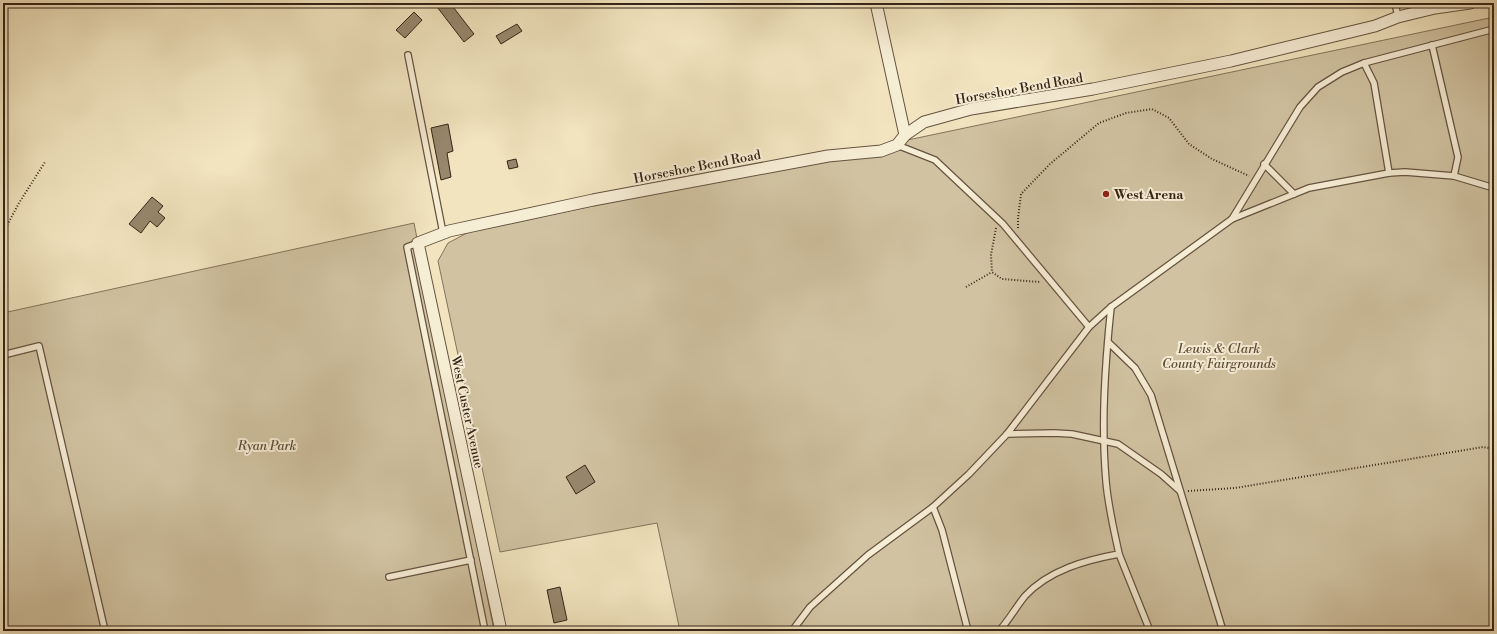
<svg xmlns="http://www.w3.org/2000/svg" width="1497" height="634" font-family="'Libre Bodoni',serif">
<style>
.green{fill:#d1c3a2;stroke:#84735c}
.building{fill:#97876d;stroke:#362315}
.lines{fill:none;stroke-linecap:round;stroke-linejoin:round}
.lane-casing{stroke:#655340;stroke-width:8}
.street-casing{stroke:#655340;stroke-width:13}
.path{stroke:#362315;stroke-width:2;stroke-dasharray:1 2;stroke-linecap:butt}
.lane{stroke:#f6edd5;stroke-width:5.5}
.street{stroke:#f6edd5;stroke-width:11}
.poi-dot{fill:#8f2418;stroke:#f6edd5;stroke-width:1.5}
.labels{text-anchor:middle;stroke-width:4;stroke-linejoin:round;paint-order:stroke}
.street-label{font-size:13px;fill:#362315;stroke:#f6edd5}
.poi-label{font-size:13px;font-weight:bold;fill:#362315;stroke:#f6edd5;text-anchor:start}
.park-label{font-size:13px;font-style:italic;fill:#5d4b38;stroke:#f6edd5}
</style>
<rect width="100%" height="100%" fill="#f1e4bf"/>
<filter id="stains"><feTurbulence type="fractalNoise" baseFrequency=".005" numOctaves="4"/><feColorMatrix values="0 0 0 0 .2 0 0 0 0 .09 0 0 0 0 .02 0 0 0 .5 -.17"/></filter>
<radialGradient id="worn" r=".72"><stop offset=".6" stop-color="#630" stop-opacity="0"/><stop offset="1" stop-color="#630" stop-opacity=".3"/></radialGradient>
<g class="green">
<polygon points="1494,17 1494,631 680,631 657,523 500,552 438,261 448,243 469,232"/>
<polygon points="414,223 494,631 3,631 3,313"/>
</g>
<g class="building">
<polygon points="434,3 450,3 474,34 464,42"/>
<polygon points="414,12 422,20 405,38 396,30"/>
<polygon points="517,24 522,31 501,44 496,36"/>
<polygon points="448,124 453,151 447,153 451,177 441,180 431,128"/>
<polygon points="516,159 518,167 509,169 507,161"/>
<polygon points="152,197 163,206 158,212 165,218 157,227 150,221 141,233 129,224"/>
<polygon points="585,465 595,482 576,494 566,477"/>
<polygon points="560,587 567,620 554,623 547,590"/>
</g>
<g class="lines">
<defs>
<g id="lane">
<polyline points="1395,3 1398,17"/>
<polyline points="1432,45 1458,157 1454,176"/>
<polyline points="408,55 443,233"/>
<polyline points="1364,63 1374,83 1389,173"/>
<polyline points="897,145 935,160 1003,224 1089,327"/>
<polyline points="1264,164 1294,194"/>
<polyline points="1232,219 1309,188 1389,173 1405,172 1454,176 1494,188"/>
<polyline points="418,243 407,247 485,631"/>
<polyline points="1108,342 1135,368 1151,395 1223,631"/>
<polyline points="3,355 39,346 105,631"/>
<polyline points="1007,434 1054,433 1072,434 1118,444 1161,474 1180,491"/>
<polyline points="933,507 942,530 968,631"/>
<polyline points="1119,554 1150,631"/>
<polyline points="389,577 471,560"/>
<polyline points="792,631 810,607 868,555 933,507 969,474 1007,434 1089,327 1111,307 1232,219 1300,107 1318,87 1342,72 1364,63 1494,29"/>
<path d="M999,631C1009,620 1016,607 1025,596C1049,570 1086,560 1119,554C1114,530 1108,506 1106,481C1101,423 1105,365 1111,307"/>
</g>
<g id="street">
<polyline points="876,3 905,135"/>
<polyline points="501,631 418,243 449,231 593,200 828,156 881,151 897,145 905,135 924,122 971,109 1093,89 1231,61 1375,26 1398,17 1435,8 1470,3"/>
</g>
</defs>
<use href="#lane" class="lane-casing"/>
<use href="#street" class="street-casing"/>
<g class="path">
<polyline points="996,228 991,255 992,272 1002,279 1040,282"/>
<polyline points="1018,228 1018,218 1021,194 1050,164 1099,123 1126,113 1152,109 1169,118 1189,144 1212,159 1249,176"/>
<polyline points="3,233 19,203 45,162"/>
<polyline points="966,287 992,272"/>
<polyline points="1188,491 1235,488 1483,447 1494,449"/>
</g>
<use href="#lane" class="lane"/>
<use href="#street" class="street"/>
</g>
<circle class="poi-dot" cx="1106" cy="194" r="4"/>
<g class="labels">
<g class="street-label">
<text transform="translate(1019 88) rotate(-10)" y="5">Horseshoe Bend Road</text>
<text transform="translate(697 166) rotate(-11)" y="5">Horseshoe Bend Road</text>
<text transform="translate(468 412) rotate(78)" y="5">West Custer Avenue</text>
</g>
<g class="poi-label">
<text x="1114" y="199">West Arena</text>
</g>
<g class="park-label">
<text x="1219" y="353">Lewis &amp; Clark<tspan x="1219" dy="15">County Fairgrounds</tspan></text>
<text x="267" y="450">Ryan Park</text>
</g>
</g>
<rect width="1497" height="634" fill="none" stroke="#f1e4bf" stroke-width="16"/>
<rect x="4" y="4" width="1489" height="626" fill="none" stroke="#362315" stroke-width="2"/>
<rect x="8" y="8" width="1481" height="618" fill="none" stroke="#362315"/>
<rect width="100%" height="100%" filter="url(#stains)"/>
<rect width="100%" height="100%" fill="url(#worn)"/>
</svg>
